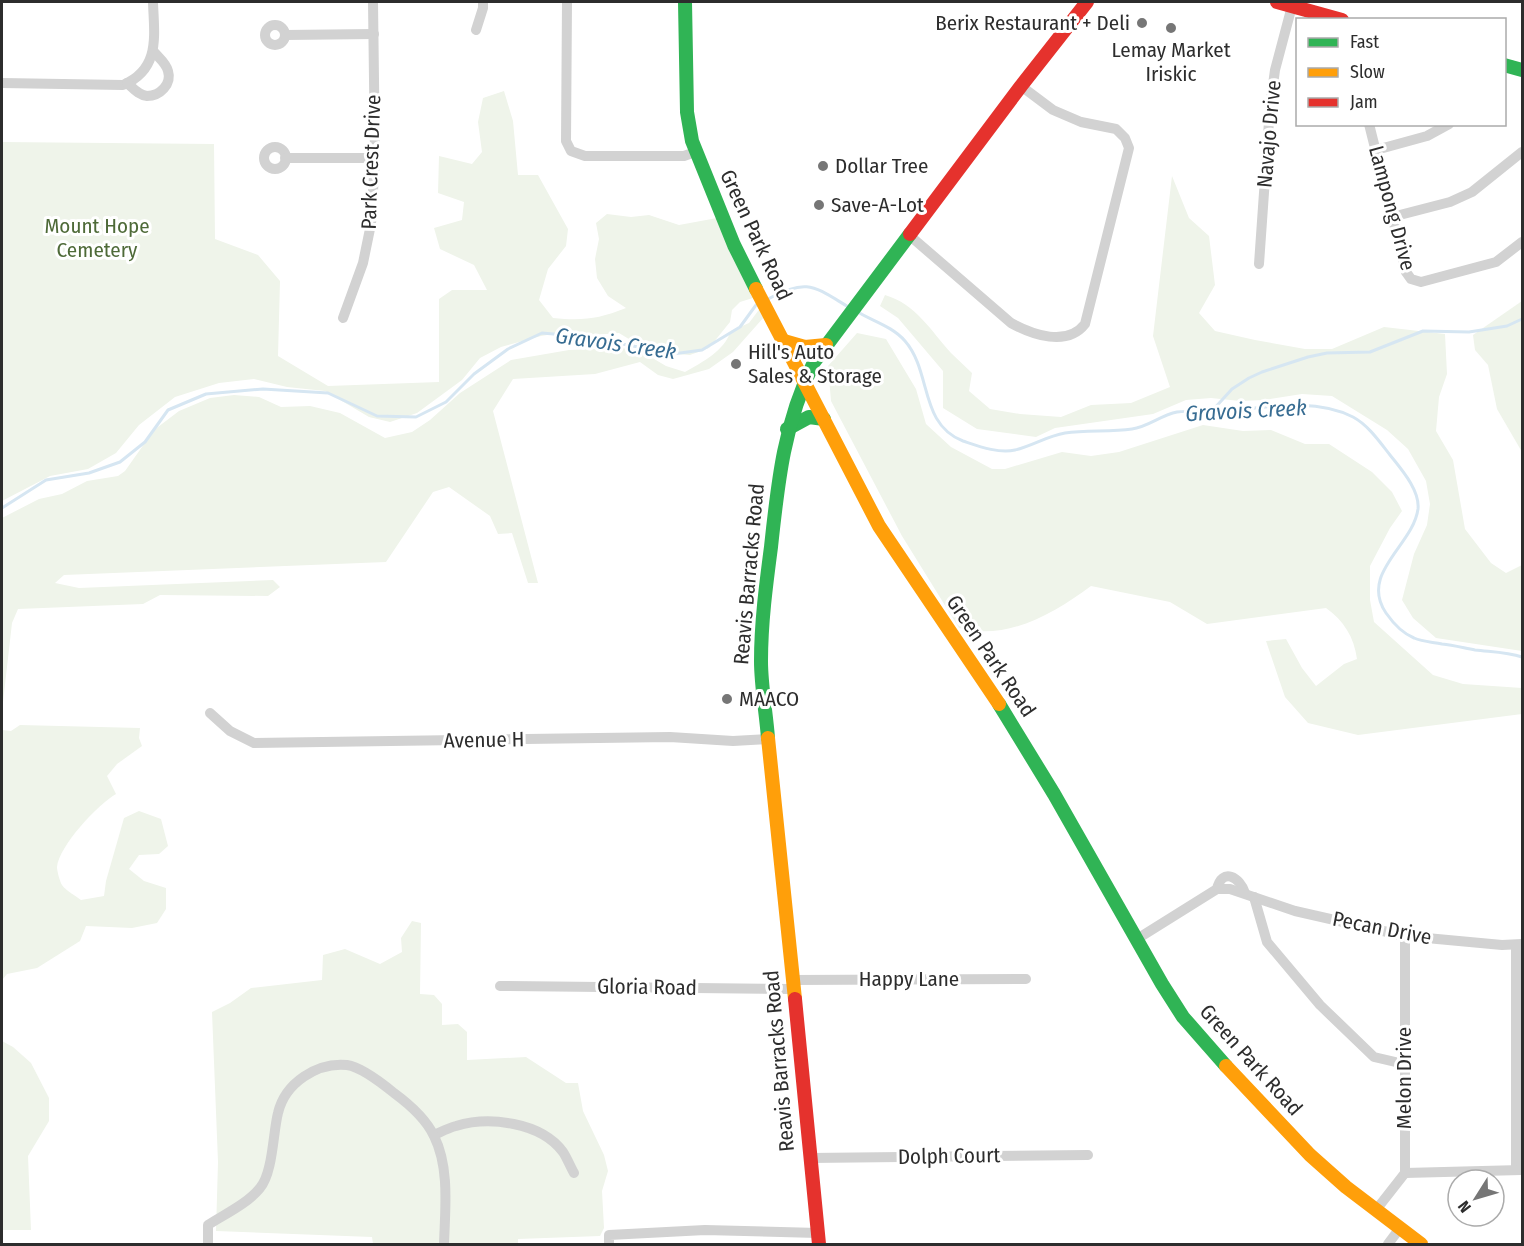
<svg xmlns="http://www.w3.org/2000/svg" width="1524" height="1246" font-family="'Fira Sans Condensed',sans-serif">
<style>
.green{fill:#eff4ea}
.lines{fill:none;stroke-linecap:round;stroke-linejoin:round}
.stream{stroke:#d6e6f2;stroke-width:3}
.street{stroke:#d2d2d2;stroke-width:10}
.fast{stroke:#30b455;stroke-width:14}
.slow{stroke:#ff9f0a;stroke-width:14}
.jam{stroke:#e5322d;stroke-width:14}
.poi-dot{fill:#767676;stroke:#fff;stroke-width:2}
.labels{text-anchor:middle;stroke-width:6;stroke-linejoin:round;paint-order:stroke}
.poi-label{font-size:21px;fill:#2d2d2d;stroke:#fff;text-anchor:start}
.street-label{font-size:21px;fill:#2d2d2d;stroke:#fff}
.park-label{font-size:21px;fill:#4e6a38;stroke:#fff}
.water-label{font-size:22px;font-style:italic;fill:#376c92;stroke:#fff}
</style>
<rect width="100%" height="100%" fill="#fff"/>
<g class="green">
<path d="M504,91L513,121L518,175H538L568,229L566,246L548,269L539,300L553,318C583,321 598,319 626,308L608,296L597,278L595,259L599,239L596,223L607,214L631,217L649,215L679,225L717,218L756,297L740,302L732,310L730,322L709,348L690,355L665,353L637,344L619,333L594,335L571,331L541,336L501,347L480,358L462,380L417,413L390,422L369,417L325,391L287,387L254,379L219,383L175,397L139,425L116,453L88,469L50,476L2,501V142L214,144L215,239L258,255L280,281L278,356L328,386L439,382V299L452,290H487L474,265L440,249L434,228L462,220L464,202L438,193L439,156L472,164L482,152L478,122L483,98Z"/>
<path d="M1172,176L1189,218L1209,236L1215,285L1199,313L1215,331L1255,340L1305,349H1332L1384,327L1445,334L1447,374L1439,397L1436,431L1453,460L1465,529L1491,563L1506,573L1522,565V651L1436,638L1413,618L1402,600L1414,554L1427,525L1430,504L1426,481L1408,449L1387,430L1332,396L1302,394L1264,400L1240,401L1211,398L1186,400L1153,414L1055,428L1036,437L977,429L943,408V371L898,318L880,306L885,295C916,304 931,331 951,353C958,360 965,366 972,373L969,391L990,409L1020,414L1061,417L1091,405L1131,403L1170,387L1153,336Z"/>
<polygon points="1522,301 1522,452 1497,409 1488,365 1475,350 1473,335"/>
<path d="M761,307L764,317L733,352L709,369L673,379L658,375L640,362L595,374L513,379L493,411L538,583H528L512,533L498,534L490,516L449,487L433,492L386,562L64,575L55,583L79,588L273,580L280,587L268,596L160,595L143,604L18,609L12,623L2,711V518L39,499L62,494L87,481L118,476L125,471L154,430L179,411L210,398L234,395L259,397L281,407L310,406L340,413L385,438L412,432L430,420L460,393L511,360L569,350L622,348L644,353L666,366L685,372C704,361 723,352 731,331L749,323Z"/>
<path d="M857,333L886,339L916,389L926,424L951,447L992,469H1005L1062,452L1091,456L1119,452L1203,425L1243,431L1271,430L1305,444H1329L1372,472L1392,492L1402,511L1390,528L1370,566V600L1374,622L1433,675L1463,684L1522,688V714L1358,735L1308,723L1285,697L1266,641L1286,639L1302,668L1316,686L1344,664L1357,659C1354,637 1344,621 1326,608L1207,624L1170,602L1091,586C1053,614 1007,641 959,628L902,536L831,401L828,366Z"/>
<path d="M20,725L140,728L139,738L142,746L117,764L107,776L116,794C98,804 59,846 57,867C57,871 60,882 62,885C66,891 76,896 81,900L104,896L106,881L124,818L139,811L161,819L168,846L159,854L139,855L129,869L144,881L166,888V909L157,923L132,928L86,926L80,941L37,968L7,974L2,980V730L11,731Z"/>
<polygon points="412,921 421,923 420,994 434,995 442,1004 442,1025 458,1024 467,1032 467,1060 526,1057 566,1083 578,1083 583,1111 604,1155 608,1171 602,1191 604,1228 600,1236 518,1239 518,1244 373,1244 372,1237 216,1231 218,1162 212,1012 230,1003 251,988 322,980 323,955 345,949 380,964 402,952 401,938"/>
<polygon points="2,1041 13,1047 31,1063 49,1098 49,1121 28,1156 31,1230 2,1230"/>
</g>
<g class="lines">
<g class="stream">
<path d="M766,300C808,278 812,285 850,308"/>
<path d="M856,311C872,321 892,326 905,341C932,372 919,424 963,441C978,446 999,454 1015,450C1032,446 1047,436 1065,433C1087,430 1110,432 1132,429C1148,427 1161,415 1177,412C1189,410 1203,413 1215,412C1260,409 1311,396 1353,417C1368,425 1379,441 1390,455C1401,469 1420,490 1418,509C1413,546 1359,573 1386,613C1393,623 1402,633 1414,638C1423,642 1433,642 1442,644C1453,645 1464,648 1475,650C1492,652 1507,652 1522,657"/>
<polyline points="1212,411 1232,389 1249,378 1262,372 1308,357 1327,353 1370,352 1423,331 1469,332 1507,326 1522,319"/>
<polyline points="2,508 46,480 89,473 120,462 145,442 168,410 206,394 263,389 328,393 377,416 416,417 446,402 474,374 508,349 542,333 588,337 673,354 702,350 740,327 756,305 761,303"/>
</g>
<g class="street">
<polyline points="567,2 566,141 571,151 585,156 684,156 695,152"/>
<circle cx="275" cy="35" r="10"/>
<polyline points="476,30 483,8 483,2"/>
<polyline points="285,35 374,34"/>
<path d="M2,83L123,85C161,69 154,35 153,2"/>
<path d="M127,83C133,88 138,95 147,96C160,96 172,84 168,71C166,63 159,58 154,52"/>
<polyline points="1369,124 1406,272 1411,279 1421,282 1496,262 1522,242"/>
<circle cx="275" cy="158" r="11"/>
<polyline points="1376,150 1427,136 1449,124"/>
<polyline points="285,158 375,158"/>
<polyline points="1392,217 1450,202 1472,192 1522,152"/>
<path d="M909,235L1011,323C1033,335 1067,347 1085,324L1129,148L1125,138L1116,129L1081,122L1053,110L1021,86"/>
<polyline points="1259,264 1270,107 1275,70 1292,6"/>
<polyline points="343,318 363,263 371,224 375,158 373,2"/>
<polyline points="210,713 230,731 254,743 670,737 733,741 768,739"/>
<path d="M1217,889C1222,867 1240,877 1245,893"/>
<polyline points="1254,897 1267,942 1320,1005 1374,1057 1404,1064"/>
<polyline points="1137,939 1217,889 1230,889 1295,911 1405,936 1502,945 1522,944"/>
<polyline points="792,980 1026,979"/>
<polyline points="500,986 793,989"/>
<path d="M434,1135C441,1132 448,1128 456,1126C489,1116 541,1122 563,1152C567,1158 570,1166 574,1173"/>
<polyline points="809,1158 1088,1155"/>
<polyline points="1516,1170 1516,945"/>
<polyline points="1405,1173 1521,1170"/>
<polyline points="1376,1210 1405,1173 1405,936"/>
<path d="M208,1244V1225C225,1214 247,1204 260,1188C273,1173 273,1132 278,1113C285,1083 317,1062 347,1065C361,1067 383,1084 394,1093C409,1104 426,1119 434,1136C450,1168 445,1210 444,1244"/>
<polyline points="609,1244 609,1235 705,1230 818,1233"/>
<polyline points="1388,1244 1400,1228"/>
</g>
<g class="fast">
<polyline points="685,2 687,112 692,141 734,245 756,289"/>
<polyline points="1504,65 1522,70"/>
<polyline points="787,429 809,417 824,419"/>
<polyline points="999,704 1054,794 1162,984 1183,1017 1226,1066"/>
<path d="M768,738C766,712 761,686 761,661C761,623 766,585 771,547C778,481 784,423 814,362L910,234"/>
</g>
<g class="slow">
<polyline points="756,289 879,526 999,704"/>
<polyline points="784,341 805,347 826,345"/>
<polyline points="768,738 795,999"/>
<polyline points="1226,1066 1310,1155 1346,1187 1421,1244"/>
</g>
<g class="jam">
<polyline points="1277,2 1342,20"/>
<polyline points="910,234 1021,86 1087,2"/>
<polyline points="795,999 819,1244"/>
</g>
</g>
<g class="poi-dot">
<circle cx="1142" cy="23" r="6"/>
<circle cx="1171" cy="28" r="6"/>
<circle cx="823" cy="166" r="6"/>
<circle cx="819" cy="205" r="6"/>
<circle cx="736" cy="364" r="6"/>
<circle cx="727" cy="699" r="6"/>
</g>
<g class="labels">
<g class="poi-label">
<text x="1130" y="30" text-anchor="end">Berix Restaurant + Deli</text>
<text x="1171" y="57" text-anchor="middle">Lemay Market<tspan x="1171" dy="24">Iriskic</tspan></text>
<text x="835" y="173">Dollar Tree</text>
<text x="831" y="212">Save-A-Lot</text>
<text x="748" y="359">Hill's Auto<tspan x="748" dy="24">Sales &amp; Storage</tspan></text>
<text x="739" y="706">MAACO</text>
</g>
<g class="street-label">
<text transform="translate(1269 134) rotate(-85)" y="7">Navajo Drive</text>
<text transform="translate(371 162) rotate(-88)" y="7">Park Crest Drive</text>
<text transform="translate(1392 208) rotate(75)" y="7">Lampong Drive</text>
<text transform="translate(756 235) rotate(65)" y="7">Green Park Road</text>
<text transform="translate(749 574) rotate(-85)" y="7">Reavis Barracks Road</text>
<text transform="translate(991 656) rotate(56)" y="7">Green Park Road</text>
<text transform="translate(484 740) rotate(-1)" y="7">Avenue H</text>
<text transform="translate(1382 928) rotate(11)" y="7">Pecan Drive</text>
<text x="909" y="986">Happy Lane</text>
<text transform="translate(647 987) rotate(1)" y="7">Gloria Road</text>
<text transform="translate(1251 1060) rotate(48)" y="7">Green Park Road</text>
<text transform="translate(779 1061) rotate(-95)" y="7">Reavis Barracks Road</text>
<text transform="translate(1404 1078) rotate(-90)" y="7">Melon Drive</text>
<text transform="translate(949 1156) rotate(-1)" y="7">Dolph Court</text>
</g>
<g class="park-label">
<text x="97" y="233">Mount Hope<tspan x="97" dy="24">Cemetery</tspan></text>
</g>
<g class="water-label">
<text transform="translate(616 343) rotate(8)" y="8">Gravois Creek</text>
<text transform="translate(1246 410) rotate(-3)" y="8">Gravois Creek</text>
</g>
</g>
<rect width="1524" height="1246" fill="none" stroke="#2d2d2d" stroke-width="6"/>
<rect x="1296" y="18" width="210" height="108" fill="#ffffff" stroke="#ababab" stroke-width="1.5"/>
<rect x="1308" y="38" width="30" height="9" fill="#30b455" stroke="#ababab" stroke-width="1.5"/>
<text x="1350" y="48" font-size="18" fill="#2d2d2d">Fast</text>
<rect x="1308" y="68" width="30" height="9" fill="#ff9f0a" stroke="#ababab" stroke-width="1.5"/>
<text x="1350" y="78" font-size="18" fill="#2d2d2d">Slow</text>
<rect x="1308" y="98" width="30" height="9" fill="#e5322d" stroke="#ababab" stroke-width="1.5"/>
<text x="1350" y="108" font-size="18" fill="#2d2d2d">Jam</text>
<g transform="translate(1476 1198) rotate(233)"><circle r="28" fill="#ffffff" stroke="#ababab" stroke-width="1.5"/>
<path d="M0-4.5L10 22L0 15L-10 22Z" fill="#767676"/>
<text y="-9" font-size="16" font-weight="bold" text-anchor="middle" fill="#2d2d2d">N</text>
</g>
</svg>
